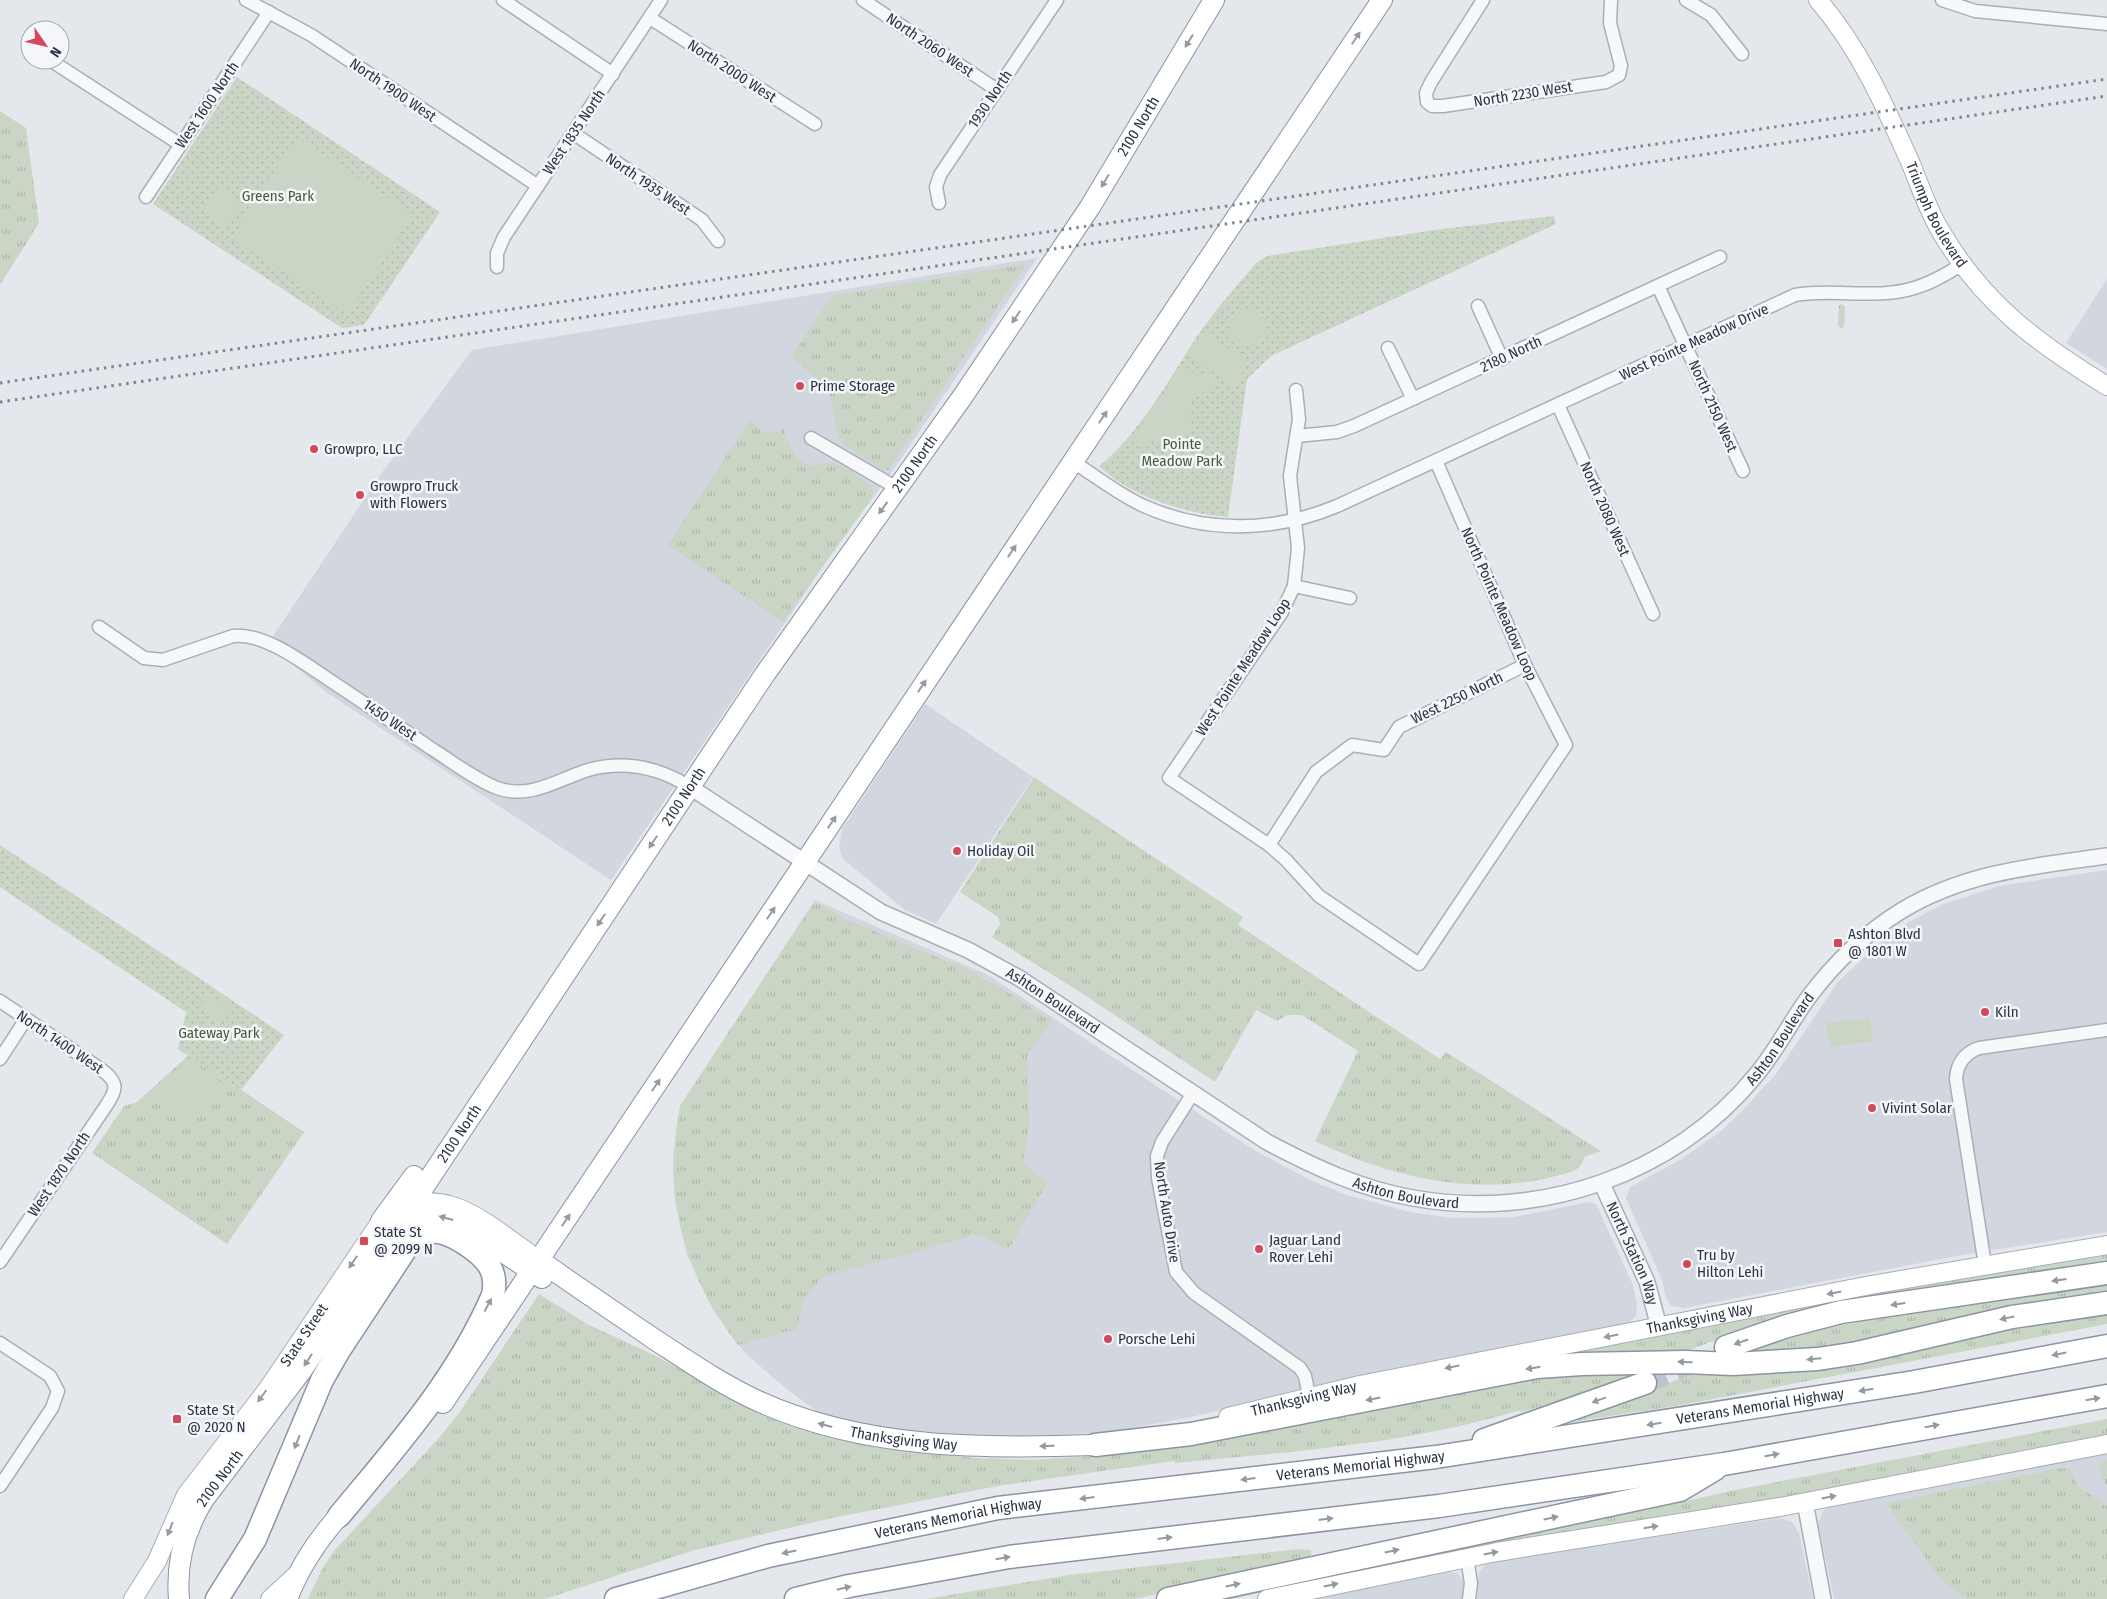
<svg xmlns="http://www.w3.org/2000/svg" width="2107" height="1599" font-family="'Fira Sans Condensed',sans-serif">
<style>
.built{fill:#d2d6de}
.grass{fill:url(#grass-tufts)}
.park{fill:url(#park-dots)}
.pitch{fill:#c9d6c5}
.lines{fill:none;stroke-linecap:round;stroke-linejoin:round}
.motorway-tunnel{stroke:#bfc3cb;stroke-width:22;stroke-dasharray:22 11;stroke-linecap:butt}
.minor-casing{stroke:#a9aeb7;stroke-width:15}
.tertiary-casing{stroke:#a9aeb7;stroke-width:18}
.secondary-casing{stroke:#a9aeb7;stroke-width:20}
.trunk-casing{stroke:#8b94a3;stroke-width:22}
.motorway-casing{stroke:#8b94a3;stroke-width:25}
.minor{stroke:#f7f8fa;stroke-width:12}
.tertiary{stroke:#f7f8fa;stroke-width:15}
.secondary{stroke:#fff;stroke-width:18}
.trunk{stroke:#fff;stroke-width:20}
.motorway{stroke:#fff;stroke-width:22}
.rail{stroke:#7d8696;stroke-width:3;stroke-dasharray:2.5 5;stroke-linecap:butt}
.oneway{fill:#959aa2}
.poi-dot{fill:#d1495b;stroke:#f4f6f9;stroke-width:2}
.labels{text-anchor:middle;stroke-width:5;stroke-linejoin:round;paint-order:stroke}
.street-label{font-size:15px;fill:#2b3445;stroke:#f4f6f9}
.park-label{font-size:15px;fill:#3f6138;stroke:#f4f6f9}
.poi-label{font-size:15px;fill:#2b3445;stroke:#f4f6f9;text-anchor:start}
</style>
<defs>
<pattern id="grass-tufts" width="24" height="20" patternUnits="userSpaceOnUse" patternTransform="scale(1.25)"><rect width="24" height="20" fill="#c9d6c5"/><path d="M3 7l-1-3M5 7V3M7 7l1-3M15 17l-1-3M17 17v-4M19 17l1-3" fill="none" stroke="#adb8ab"/></pattern>
<pattern id="park-dots" width="8" height="8" patternUnits="userSpaceOnUse" patternTransform="scale(1.25)"><rect width="8" height="8" fill="#c9d6c5"/><path d="M2 2h.1M6 6h.1" fill="none" stroke="#adb8ab" stroke-width="1.8" stroke-linecap="round"/></pattern>
</defs>
<rect width="100%" height="100%" fill="#e4e7ec"/>
<g class="built">
<polygon points="1037,258 894,469 826,562 611,880 326,692 268,644 383,471 472,350"/>
<polygon points="2107,279 2107,369 2066,343"/>
<polygon points="925,704 1033,777 936,924 905,910 843,859 839,848 842,829"/>
<polygon points="2107,870 2107,1232 1962,1255 1684,1308 1671,1306 1666,1298 1662,1280 1626,1198 1630,1187 1680,1160 1720,1132 1741,1112 1776,1074 1838,982 1875,947 1907,923 1941,905 1999,886"/>
<polygon points="815,900 988,975 1254,1150 1314,1182 1347,1195 1410,1212 1452,1218 1515,1217 1588,1202 1596,1204 1633,1285 1637,1305 1636,1316 1627,1324 1383,1372 1191,1417 1110,1432 1011,1438 931,1434 877,1427 822,1415 788,1390 746,1354 713,1310 687,1255 675,1202 673,1176 673,1156 680,1106"/>
<polygon points="2107,1452 2107,1599 1834,1599 1818,1523 1823,1511 1828,1507"/>
<polygon points="1781,1518 1792,1522 1799,1533 1813,1599 1477,1599 1479,1572 1487,1562"/>
<polygon points="1450,1572 1457,1573 1465,1582 1463,1599 1302,1599 1359,1586"/>
</g>
<g class="grass">
<polygon points="0,111 26,128 39,223 0,285"/>
<path d="M1026,264L888,470H883L846,446C832,432 837,409 828,391C824,381 800,365 791,357L832,296Z"/>
<polygon points="1841,304 1845,307 1844,326 1841,329 1838,325 1839,306"/>
<path d="M750,419L762,432L772,433L783,428C788,440 792,454 802,462C811,470 821,462 831,463C845,464 865,480 873,489V496L783,622L668,545Z"/>
<path d="M1034,777L1243,917L1238,925L1440,1059L1446,1052L1601,1151L1584,1157C1581,1173 1566,1173 1552,1177C1472,1197 1387,1176 1315,1141L1358,1051L1302,1015H1287L1277,1021L1256,1010L1215,1082L1080,992L992,937L1000,924L998,917L960,892Z"/>
<path d="M813,904L822,905L845,919L968,970L1002,989L1051,1020L1027,1056L1029,1127L1023,1161L1047,1184L1008,1250L979,1234L822,1277L804,1301L796,1329L738,1345C682,1271 663,1198 680,1106Z"/>
<polygon points="189,1055 304,1132 227,1244 92,1153 124,1106 137,1102"/>
<polygon points="2107,1252 2107,1262 1825,1303 1780,1316 1681,1353 1544,1358 1833,1300"/>
<polygon points="2107,1282 2107,1295 1839,1346 1739,1353 1842,1322 1843,1325 1893,1312"/>
<path d="M539,1294L587,1324L656,1356L762,1415L789,1426L834,1438L908,1450L975,1458L1033,1460L1134,1453L1209,1442L1296,1426L1321,1414L1502,1380L1641,1369L1600,1389L1521,1412L1520,1410C1409,1444 1290,1452 1175,1463L1174,1461L1003,1485L832,1518L695,1550L545,1599H308L321,1571L334,1551L438,1439L459,1413Z"/>
<polygon points="2107,1306 2107,1324 1676,1406 1570,1422 1654,1390 1701,1369"/>
<polygon points="2107,1419 2107,1436 1748,1506 1530,1538 1289,1585 1232,1599 1216,1599 1468,1544 1647,1510 1735,1490"/>
<polygon points="2107,1459 2107,1486 2102,1479 2100,1464"/>
<polygon points="2062,1468 2070,1469 2078,1486 2107,1506 2107,1599 1967,1599 1940,1579 1886,1503"/>
<polygon points="1298,1549 1311,1550 1311,1559 1135,1599 926,1599 1069,1575"/>
</g>
<g class="park">
<polygon points="237,77 440,212 364,325 342,328 153,204"/>
<path d="M1554,216L1556,224L1271,356L1247,379L1228,517C1187,514 1129,496 1099,466C1137,437 1170,378 1196,338C1214,311 1236,287 1256,263L1267,256L1441,229Z"/>
<polygon points="0,845 284,1035 241,1090 178,1049 186,1012 0,887"/>
</g>
<g class="pitch">
<polygon points="297,138 413,214 347,314 232,238"/>
<polygon points="218,187 241,203 225,226 202,211"/>
<circle cx="1248" cy="327" r="19"/>
<polygon points="1202,332 1249,362 1234,385 1188,355"/>
<polygon points="1181,369 1201,375 1211,374 1215,382 1202,393 1193,393 1189,430 1169,448 1160,446 1147,438 1140,447 1130,440"/>
<polygon points="209,993 230,1007 220,1022 199,1008"/>
<polygon points="1870,1018 1873,1041 1830,1047 1826,1023"/>
<path d="M191,1062L225,1085C200,1123 197,1124 159,1100L182,1064Z"/>
</g>
<g class="lines">
<polyline class="motorway-tunnel" points="1645,1383 1693,1362"/>
<defs>
<g id="minor">
<polyline points="246,0 311,35 538,186"/>
<polyline points="503,0 613,74"/>
<polyline points="863,0 997,90"/>
<polyline points="1483,0 1431,82 1426,93 1427,102 1432,106 1443,106 1606,82 1619,75 1621,66 1610,23 1611,0"/>
<polyline points="1686,0 1711,15 1742,54"/>
<polyline points="1942,0 1975,11 2107,24"/>
<polyline points="650,18 815,124"/>
<polyline points="50,60 181,145"/>
<polyline points="573,133 702,220 718,241"/>
<polyline points="146,197 269,12"/>
<polyline points="939,203 936,187 940,175 1057,0"/>
<polyline points="497,267 497,253 504,237 661,0"/>
<polyline points="1658,286 1743,471"/>
<polyline points="1478,306 1502,359"/>
<polyline points="1388,348 1413,399"/>
<polyline points="1296,390 1299,419 1290,476 1298,548 1294,586 1282,612 1169,778 1269,845 1286,860 1319,896 1419,964 1566,745 1525,665 1436,461"/>
<polyline points="1558,405 1653,614"/>
<polyline points="1297,436 1337,432 1354,426 1720,257"/>
<polyline points="811,438 897,488"/>
<path d="M1073,462C1096,476 1119,495 1144,506C1206,534 1275,532 1337,506L1795,295C1834,288 1876,300 1914,288C1932,283 1947,274 1962,264"/>
<polyline points="1294,586 1350,598"/>
<path d="M99,627L144,658L163,660L233,636C265,632 308,666 334,683C367,705 400,727 432,749C453,762 474,779 497,788C530,800 559,779 588,770C625,760 658,767 690,787"/>
<polyline points="1269,845 1316,772 1352,745 1384,750 1399,727 1525,665"/>
<path d="M0,1001L102,1070C119,1083 117,1089 106,1106L0,1262"/>
<polyline points="0,1059 26,1019"/>
<polyline points="1193,1093 1162,1142 1157,1156 1158,1178 1176,1272 1194,1293 1300,1368 1305,1376 1309,1396"/>
<path d="M1985,1265L1956,1079C1957,1063 1965,1053 1979,1048L2107,1030"/>
<polyline points="0,1343 50,1376 58,1391 52,1408 0,1486"/>
<polyline points="1467,1558 1471,1583 1469,1599"/>
</g>
<g id="tertiary">
<path id="s1" d="M690,787L881,912L968,950L1019,978L1267,1142C1314,1167 1361,1189 1413,1198C1539,1221 1675,1175 1756,1075C1776,1051 1790,1023 1808,998C1834,963 1864,934 1901,911C1965,872 2035,866 2107,856"/>
<path id="s2" d="M1602,1184L1647,1282L1659,1327"/>
<polyline points="1805,1502 1823,1599"/>
</g>
<g id="secondary">
<path id="s3" d="M1818,0C1860,49 1885,106 1911,164C1920,186 1928,210 1940,230C1982,303 2037,343 2107,386"/>
<path id="s4" d="M1228,1417L1360,1385L1871,1285L2107,1245"/>
<path id="s5" d="M133,1599L157,1561L186,1495L267,1390L381,1221C441,1174 488,1226 539,1260"/>
<polyline points="270,1599 295,1576"/>
<polyline points="1267,1599 1497,1552 1780,1507 2107,1444"/>
</g>
<g id="trunk">
<polyline points="381,1221 414,1176"/>
<path d="M395,1230C414,1213 439,1212 461,1224L542,1278"/>
<path id="s6" d="M539,1260C577,1287 616,1313 654,1339C688,1361 721,1384 758,1401C863,1449 982,1449 1095,1445"/>
<polyline points="443,1403 1382,0"/>
<path id="s7" d="M179,1599C176,1564 185,1529 204,1499L302,1370L765,674L963,396L1090,207L1214,0"/>
<path d="M287,1599C301,1563 322,1533 349,1505"/>
</g>
<g id="motorway">
<polyline points="368,1283 385,1244"/>
<polyline points="1726,1347 1787,1326 1841,1312 2107,1273"/>
<polyline points="1484,1440 1645,1383"/>
<polyline points="1095,1445 1191,1434 1537,1367 1582,1364 1685,1362 1733,1364 1818,1359 1857,1353 2012,1317 2107,1303"/>
<path d="M217,1599L255,1539L322,1380L338,1352L411,1241C432,1224 450,1233 470,1247C488,1260 498,1272 493,1295C457,1379 397,1446 339,1516"/>
<path id="s8" d="M616,1599L768,1556L998,1508L1436,1457L1914,1382L2107,1346"/>
<polyline points="796,1599 849,1586 1009,1557 1439,1506 1724,1464 2107,1396"/>
<polyline points="1168,1599 1680,1490 1715,1469"/>
</g>
</defs>
<use href="#minor" class="minor-casing"/>
<use href="#tertiary" class="tertiary-casing"/>
<use href="#secondary" class="secondary-casing"/>
<use href="#trunk" class="trunk-casing"/>
<use href="#motorway" class="motorway-casing"/>
<use href="#minor" class="minor"/>
<use href="#tertiary" class="tertiary"/>
<use href="#secondary" class="secondary"/>
<use href="#trunk" class="trunk"/>
<use href="#motorway" class="motorway"/>
<g class="rail">
<polyline points="0,383 2107,79"/>
<polyline points="0,402 2107,96"/>
</g>
</g>
<defs><path id="oneway-solid" d="M-6-.8H1V-3.2L6.5 0L1 3.2V.8H-6Z" transform="scale(1.25)"/></defs>
<g class="oneway">
<use href="#oneway-solid" transform="translate(1356 38) rotate(-56)"/>
<use href="#oneway-solid" transform="translate(1189 41) rotate(122)"/>
<use href="#oneway-solid" transform="translate(1105 181) rotate(121)"/>
<use href="#oneway-solid" transform="translate(1016 317) rotate(124)"/>
<use href="#oneway-solid" transform="translate(1103 417) rotate(-56)"/>
<use href="#oneway-solid" transform="translate(883 508) rotate(126)"/>
<use href="#oneway-solid" transform="translate(1012 551) rotate(-56)"/>
<use href="#oneway-solid" transform="translate(922 686) rotate(-56)"/>
<use href="#oneway-solid" transform="translate(832 822) rotate(-56)"/>
<use href="#oneway-solid" transform="translate(653 842) rotate(124)"/>
<use href="#oneway-solid" transform="translate(771 913) rotate(-56)"/>
<use href="#oneway-solid" transform="translate(601 920) rotate(124)"/>
<use href="#oneway-solid" transform="translate(656 1085) rotate(-56)"/>
<use href="#oneway-solid" transform="translate(446 1218) rotate(-165)"/>
<use href="#oneway-solid" transform="translate(566 1220) rotate(-56)"/>
<use href="#oneway-solid" transform="translate(353 1262) rotate(124)"/>
<use href="#oneway-solid" transform="translate(2059 1280) rotate(172)"/>
<use href="#oneway-solid" transform="translate(1834 1293) rotate(169)"/>
<use href="#oneway-solid" transform="translate(1898 1304) rotate(172)"/>
<use href="#oneway-solid" transform="translate(488 1305) rotate(-62)"/>
<use href="#oneway-solid" transform="translate(2007 1318) rotate(168)"/>
<use href="#oneway-solid" transform="translate(1611 1336) rotate(169)"/>
<use href="#oneway-solid" transform="translate(1741 1342) rotate(161)"/>
<use href="#oneway-solid" transform="translate(2059 1354) rotate(169)"/>
<use href="#oneway-solid" transform="translate(1814 1359) rotate(175)"/>
<use href="#oneway-solid" transform="translate(308 1360) rotate(123)"/>
<use href="#oneway-solid" transform="translate(1685 1362) rotate(-179)"/>
<use href="#oneway-solid" transform="translate(1452 1367) rotate(169)"/>
<use href="#oneway-solid" transform="translate(1533 1368) rotate(171)"/>
<use href="#oneway-solid" transform="translate(1866 1390) rotate(171)"/>
<use href="#oneway-solid" transform="translate(262 1396) rotate(127)"/>
<use href="#oneway-solid" transform="translate(1373 1399) rotate(169)"/>
<use href="#oneway-solid" transform="translate(2093 1399) rotate(-9)"/>
<use href="#oneway-solid" transform="translate(1599 1400) rotate(160)"/>
<use href="#oneway-solid" transform="translate(1654 1424) rotate(171)"/>
<use href="#oneway-solid" transform="translate(825 1425) rotate(-165)"/>
<use href="#oneway-solid" transform="translate(1932 1426) rotate(-10)"/>
<use href="#oneway-solid" transform="translate(297 1442) rotate(112)"/>
<use href="#oneway-solid" transform="translate(1047 1446) rotate(179)"/>
<use href="#oneway-solid" transform="translate(1772 1455) rotate(-10)"/>
<use href="#oneway-solid" transform="translate(1248 1479) rotate(173)"/>
<use href="#oneway-solid" transform="translate(1829 1497) rotate(-11)"/>
<use href="#oneway-solid" transform="translate(1087 1498) rotate(173)"/>
<use href="#oneway-solid" transform="translate(1551 1518) rotate(-12)"/>
<use href="#oneway-solid" transform="translate(1326 1519) rotate(-7)"/>
<use href="#oneway-solid" transform="translate(1651 1527) rotate(-9)"/>
<use href="#oneway-solid" transform="translate(170 1529) rotate(111)"/>
<use href="#oneway-solid" transform="translate(1165 1538) rotate(-7)"/>
<use href="#oneway-solid" transform="translate(1392 1551) rotate(-12)"/>
<use href="#oneway-solid" transform="translate(789 1552) rotate(168)"/>
<use href="#oneway-solid" transform="translate(1491 1553) rotate(-11)"/>
<use href="#oneway-solid" transform="translate(1003 1558) rotate(-10)"/>
<use href="#oneway-solid" transform="translate(1233 1585) rotate(-12)"/>
<use href="#oneway-solid" transform="translate(1331 1585) rotate(-12)"/>
<use href="#oneway-solid" transform="translate(844 1588) rotate(-13)"/>
</g>
<g class="poi-dot">
<circle cx="800" cy="386" r="5"/>
<circle cx="314" cy="449" r="5"/>
<circle cx="360" cy="495" r="5"/>
<circle cx="957" cy="851" r="5"/>
<rect x="1833" y="938" width="10" height="10" rx="2.5"/>
<circle cx="1985" cy="1012" r="5"/>
<circle cx="1872" cy="1108" r="5"/>
<rect x="359" y="1236" width="10" height="10" rx="2.5"/>
<circle cx="1259" cy="1249" r="5"/>
<circle cx="1687" cy="1264" r="5"/>
<circle cx="1108" cy="1339" r="5"/>
<rect x="172" y="1414" width="10" height="10" rx="2.5"/>
</g>
<g class="labels">
<g class="street-label">
<text transform="translate(930 45) rotate(34)" y="5">North 2060 West</text>
<text transform="translate(732 71) rotate(33)" y="5">North 2000 West</text>
<text transform="translate(393 90) rotate(34)" y="5">North 1900 West</text>
<text transform="translate(1523 94) rotate(-9)" y="5">North 2230 West</text>
<text transform="translate(990 99) rotate(-56)" y="5">1930 North</text>
<text transform="translate(207 105) rotate(-56)" y="5">West 1600 North</text>
<text dy="5" stroke="none"><textPath href="#s7" startOffset="1766">2100 North</textPath></text>
<text transform="translate(574 132) rotate(-56)" y="5">West 1835 North</text>
<text transform="translate(648 184) rotate(34)" y="5">North 1935 West</text>
<text dy="5" stroke="none"><textPath href="#s3" startOffset="246">Triumph Boulevard</textPath></text>
<text transform="translate(1694 342) rotate(-25)" y="5">West Pointe Meadow Drive</text>
<text transform="translate(1511 354) rotate(-25)" y="5">2180 North</text>
<text transform="translate(1713 406) rotate(66)" y="5">North 2150 West</text>
<text dy="5" stroke="none"><textPath href="#s7" startOffset="1361">2100 North</textPath></text>
<text transform="translate(1605 509) rotate(66)" y="5">North 2080 West</text>
<text transform="translate(1499 604) rotate(66)" y="5">North Pointe Meadow Loop</text>
<text transform="translate(1243 667) rotate(-57)" y="5">West Pointe Meadow Loop</text>
<text transform="translate(1457 698) rotate(-26)" y="5">West 2250 North</text>
<text transform="translate(390 720) rotate(34)" y="5">1450 West</text>
<text dy="5" stroke="none"><textPath href="#s7" startOffset="956">2100 North</textPath></text>
<text dy="5" stroke="none"><textPath href="#s1" startOffset="422">Ashton Boulevard</textPath></text>
<text dy="5" stroke="none"><textPath href="#s1" startOffset="1261">Ashton Boulevard</textPath></text>
<text transform="translate(60 1042) rotate(34)" y="5">North 1400 West</text>
<text dy="5" stroke="none"><textPath href="#s7" startOffset="551">2100 North</textPath></text>
<text transform="translate(59 1174) rotate(-56)" y="5">West 1870 North</text>
<text dy="5" stroke="none"><textPath href="#s1" startOffset="828">Ashton Boulevard</textPath></text>
<text transform="translate(1167 1212) rotate(81)" y="5">North Auto Drive</text>
<text dy="5" stroke="none"><textPath href="#s2" startOffset="76">North Station Way</textPath></text>
<text dy="5" stroke="none"><textPath href="#s4" startOffset="482">Thanksgiving Way</textPath></text>
<text dy="5" stroke="none"><textPath href="#s5" startOffset="316">State Street</textPath></text>
<text dy="5" stroke="none"><textPath href="#s4" startOffset="78">Thanksgiving Way</textPath></text>
<text dy="5" stroke="none"><textPath href="#s8" startOffset="1162">Veterans Memorial Highway</textPath></text>
<text dy="5" stroke="none"><textPath href="#s6" startOffset="412">Thanksgiving Way</textPath></text>
<text dy="5" stroke="none"><textPath href="#s8" startOffset="758">Veterans Memorial Highway</textPath></text>
<text dy="5" stroke="none"><textPath href="#s7" startOffset="131">2100 North</textPath></text>
<text dy="5" stroke="none"><textPath href="#s8" startOffset="352">Veterans Memorial Highway</textPath></text>
</g>
<g class="park-label">
<text x="278" y="201">Greens Park</text>
<text x="1182" y="449">Pointe<tspan x="1182" dy="17">Meadow Park</tspan></text>
<text x="219" y="1038">Gateway Park</text>
</g>
<g class="poi-label">
<text x="810" y="391">Prime Storage</text>
<text x="324" y="454">Growpro, LLC</text>
<text x="370" y="491">Growpro Truck<tspan x="370" dy="17">with Flowers</tspan></text>
<text x="967" y="856">Holiday Oil</text>
<text x="1848" y="939">Ashton Blvd<tspan x="1848" dy="17">@ 1801 W</tspan></text>
<text x="1995" y="1017">Kiln</text>
<text x="1882" y="1113">Vivint Solar</text>
<text x="374" y="1237">State St<tspan x="374" dy="17">@ 2099 N</tspan></text>
<text x="1269" y="1245">Jaguar Land<tspan x="1269" dy="17">Rover Lehi</tspan></text>
<text x="1697" y="1260">Tru by<tspan x="1697" dy="17">Hilton Lehi</tspan></text>
<text x="1118" y="1344">Porsche Lehi</text>
<text x="187" y="1415">State St<tspan x="187" dy="17">@ 2020 N</tspan></text>
</g>
</g>
<g transform="translate(45 45) rotate(124)"><circle r="24" fill="#f4f6f9" stroke="#a4a8b1"/>
<path d="M0-4L9 19L0 12L-9 19Z" fill="#d1495b"/>
<text y="-8" font-size="14" font-weight="bold" text-anchor="middle" fill="#2b3445">N</text>
</g>
</svg>
